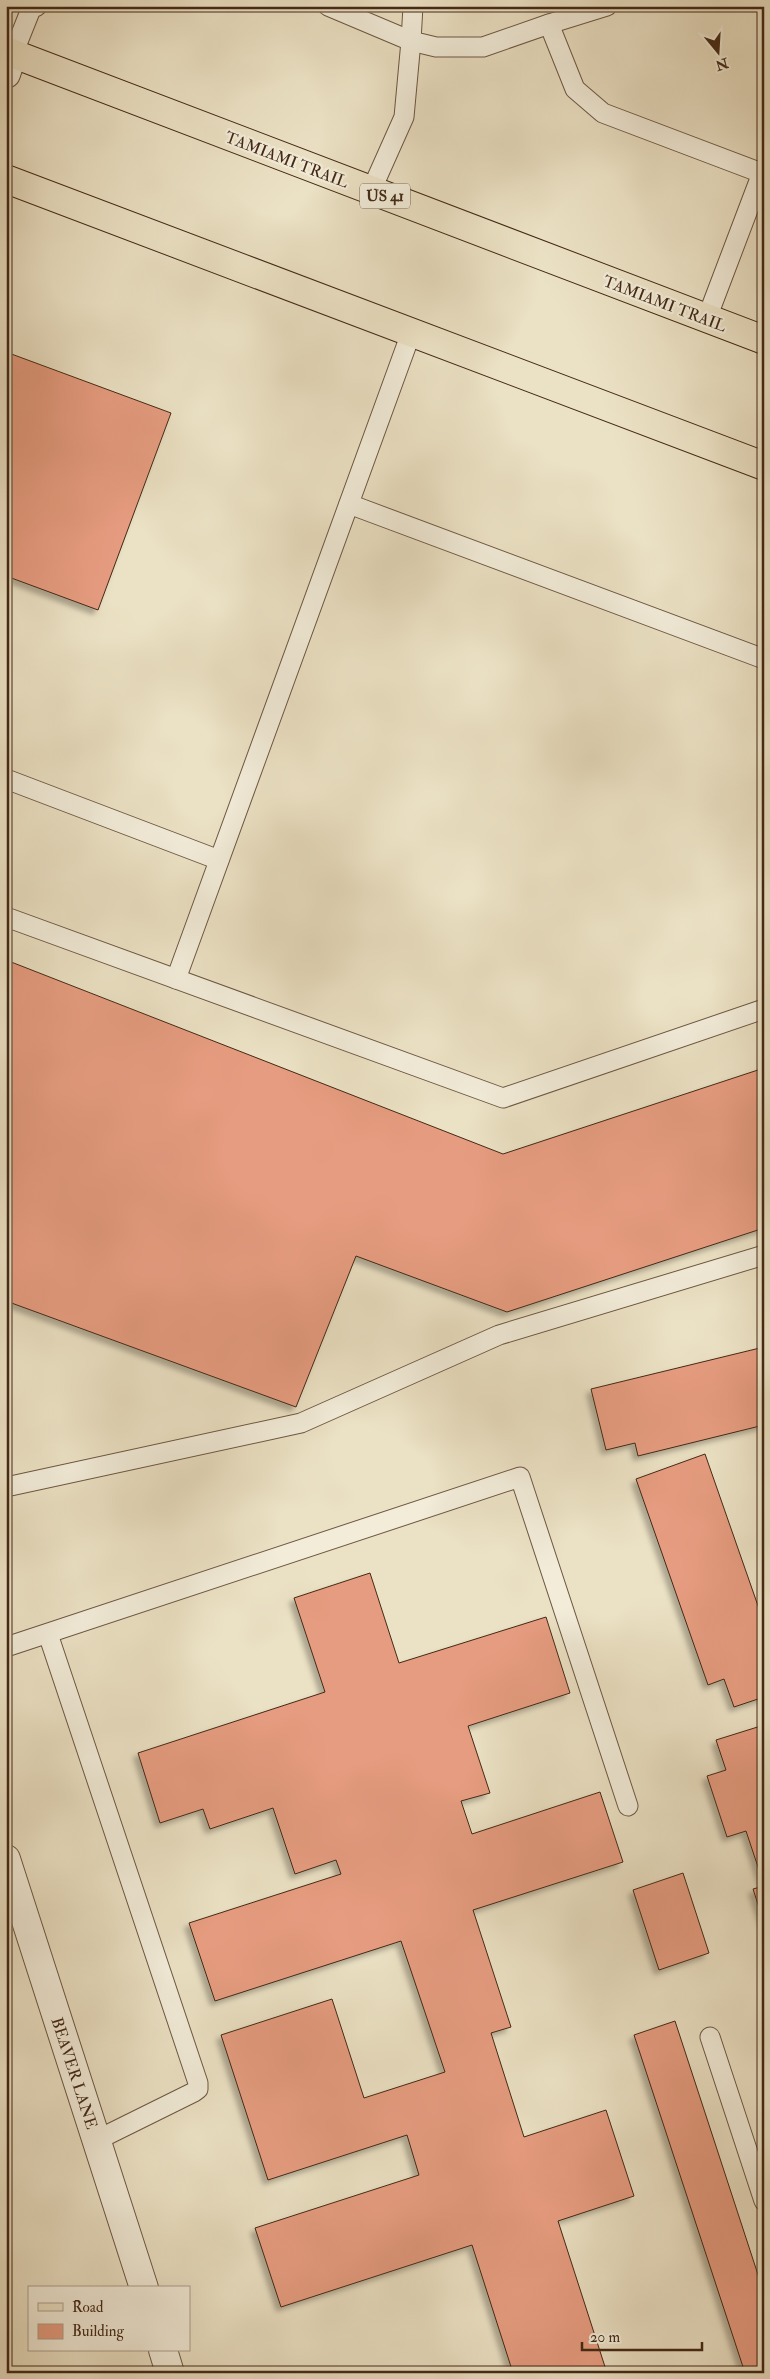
<svg xmlns="http://www.w3.org/2000/svg" width="770" height="2379" font-family="'IM FELL Double Pica',serif">
<style>
.building{fill:#e69c80;stroke:#432916;filter:url(#shadow)}
.lines{fill:none;stroke-linecap:round;stroke-linejoin:round}
.service-casing{stroke:#6d5742;stroke-width:21}
.minor-casing{stroke:#6d5742;stroke-width:30}
.primary-casing{stroke:#432916;stroke-width:30}
.service{stroke:#f2ecd9;stroke-width:19}
.minor{stroke:#f2ecd9;stroke-width:28}
.primary{stroke:#ebe1c4;stroke-width:28}
.labels{text-anchor:middle;stroke-width:4.5;stroke-linejoin:round;paint-order:stroke}
.shield{fill:#f2ecd9;stroke:#786450;stroke-width:1}
.shield-label{font-size:15px;font-weight:bold;fill:#432916}
.street-label{font-size:16px;fill:#432916;stroke:#f2ecd9}
</style>
<defs>
<filter id="shadow"><feDropShadow dx="-4.5" dy="4.5" stdDeviation="2.5" flood-color="#0004"/></filter>
</defs>
<rect width="100%" height="100%" fill="#ebe1c4"/>
<filter id="stains"><feTurbulence type="fractalNoise" baseFrequency=".004" numOctaves="4"/><feColorMatrix values="0 0 0 0 .2 0 0 0 0 .09 0 0 0 0 .02 0 0 0 .5 -.17"/></filter>
<radialGradient id="worn" r=".72"><stop offset=".6" stop-color="#630" stop-opacity="0"/><stop offset="1" stop-color="#630" stop-opacity=".3"/></radialGradient>
<g class="building">
<polygon points="6,352 171,413 98,610 6,576"/>
<polygon points="6,960 503,1154 764,1068 764,1228 507,1312 356,1256 296,1407 6,1301"/>
<polygon points="764,1347 764,1425 638,1456 635,1443 606,1450 591,1389"/>
<polygon points="705,1454 764,1623 764,1697 734,1707 724,1679 708,1685 636,1479"/>
<polygon points="370,1573 399,1663 546,1617 570,1693 468,1726 490,1793 461,1801 472,1834 600,1792 623,1862 473,1910 511,2027 491,2033 524,2137 606,2110 634,2196 558,2221 607,2373 513,2373 472,2245 281,2307 255,2228 419,2175 407,2135 268,2180 221,2035 332,1999 364,2098 445,2072 401,1941 215,2001 189,1923 341,1874 336,1860 295,1874 273,1808 210,1829 203,1809 160,1823 138,1753 325,1692 294,1598"/>
<polygon points="764,1725 764,1885 746,1831 727,1837 707,1776 726,1770 716,1740"/>
<polygon points="683,1873 709,1953 659,1970 633,1890"/>
<polygon points="764,1886 764,1923 753,1889"/>
<polygon points="675,2021 764,2293 764,2373 745,2373 634,2035"/>
</g>
<g class="lines">
<defs>
<g id="service">
<polyline points="328,6 411,41 404,117 371,191"/>
<polyline points="413,6 411,41 436,47 483,47 549,24 575,89 603,113 764,174"/>
<polyline points="549,24 607,6"/>
<polyline points="13,54 31,9 37,6"/>
<polyline points="707,318 762,173"/>
<polyline points="349,504 764,659"/>
<polyline points="6,779 219,860"/>
<polyline points="6,917 503,1098 764,1009"/>
<polyline points="176,979 411,333"/>
<polyline points="6,1487 301,1423 499,1335 764,1255"/>
<polyline points="48,1634 198,2083 198,2089 194,2092 97,2140"/>
<polyline points="6,1647 520,1477 628,1806"/>
<polyline points="710,2037 764,2201"/>
</g>
<g id="minor">
<polyline points="6,74 13,54"/>
<polyline points="6,1859 144,2288"/>
<polyline points="163,2350 170,2373"/>
</g>
<g id="primary">
<polyline points="6,51 764,340"/>
<polyline points="6,179 764,466"/>
</g>
</defs>
<use href="#service" class="service-casing"/>
<use href="#minor" class="minor-casing"/>
<use href="#primary" class="primary-casing"/>
<use href="#service" class="service"/>
<use href="#minor" class="minor"/>
<use href="#primary" class="primary"/>
</g>
<g class="labels">
<rect class="shield" x="360" y="183.5" width="50" height="25" rx="4"/>
<g class="shield-label">
<text x="385" y="201">US 41</text>
</g>
<g class="street-label">
<text transform="translate(287 159) rotate(21)" y="6">TAMIAMI TRAIL</text>
<text transform="translate(665 303) rotate(21)" y="6">TAMIAMI TRAIL</text>
<text transform="translate(75 2073) rotate(72)" y="6">BEAVER LANE</text>
</g>
</g>
<rect width="770" height="2379" fill="none" stroke="#ebe1c4" stroke-width="25"/>
<rect x="8" y="8" width="755" height="2364" fill="none" stroke="#432916" stroke-width="2.5"/>
<rect x="12" y="12" width="745" height="2354" fill="none" stroke="#432916"/>
<rect x="28" y="2286" width="162" height="65" fill="#f2ecd9" stroke="#ac9e8b"/>
<rect x="38" y="2303" width="25" height="8" fill="#ebe1c4" stroke="#ac9e8b"/>
<text x="72" y="2312" font-size="15" fill="#432916">Road</text>
<rect x="38" y="2324" width="25" height="15" fill="#e69c80" stroke="#ac9e8b"/>
<text x="72" y="2336" font-size="15" fill="#432916">Building</text>
<g transform="translate(718 52) rotate(162)" stroke="#f2ecd9" stroke-width="4" paint-order="stroke">
<path d="M0-4L9 19L0 12L-9 19Z" fill="#432916"/>
<text y="-8" font-size="14" font-weight="bold" text-anchor="middle" fill="#432916">N</text>
</g>
<path d="M582 2342v8h120v-8" fill="none" stroke="#432916" stroke-width="2.5"/>
<text x="590" y="2342" font-size="15" fill="#432916" stroke="#f2ecd9" stroke-width="4" paint-order="stroke">20 m</text>
<rect width="100%" height="100%" filter="url(#stains)"/>
<rect width="100%" height="100%" fill="url(#worn)"/>
</svg>
